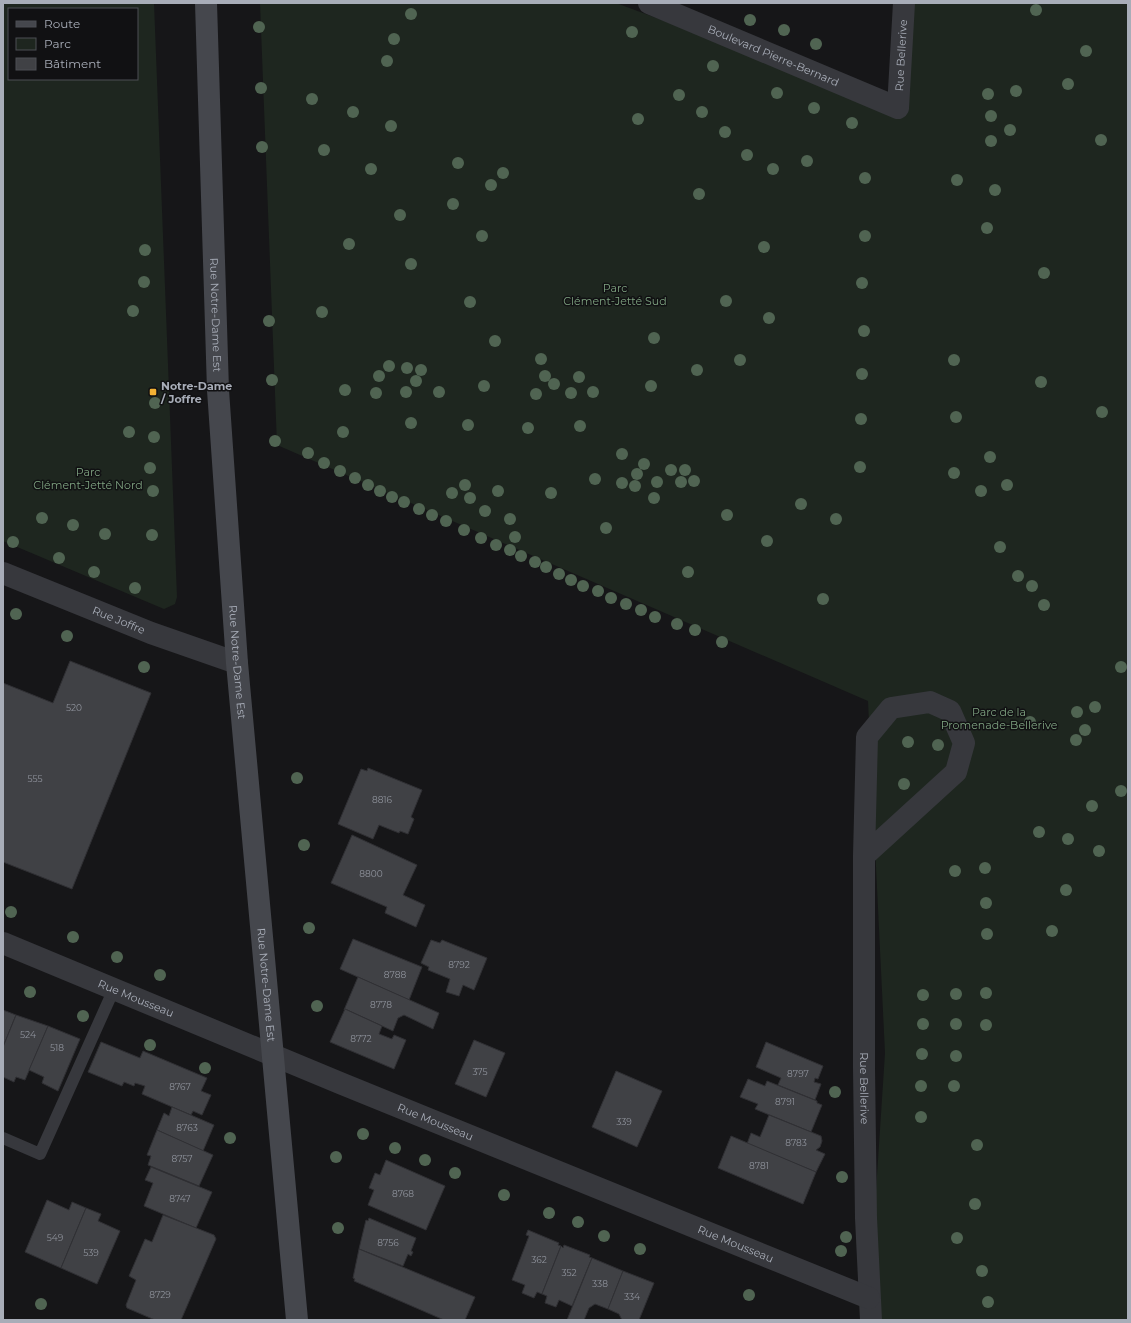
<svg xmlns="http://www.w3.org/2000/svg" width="1131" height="1323" font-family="Montserrat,sans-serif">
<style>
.green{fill:#1e261f;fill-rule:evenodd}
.building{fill:#404145;stroke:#303034}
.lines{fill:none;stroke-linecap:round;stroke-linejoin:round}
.service{stroke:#37383d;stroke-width:12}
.minor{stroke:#37383d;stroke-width:22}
.secondary{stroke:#45474d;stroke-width:22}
.tree{fill:#506452}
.poi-dot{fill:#f2b134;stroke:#111113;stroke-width:1.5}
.labels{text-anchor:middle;stroke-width:3;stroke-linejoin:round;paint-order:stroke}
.number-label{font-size:9px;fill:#8e929b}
.street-label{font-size:11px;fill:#a8adb8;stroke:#111113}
.park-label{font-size:11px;fill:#7fa381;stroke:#111113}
.poi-label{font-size:11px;font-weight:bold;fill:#a8adb8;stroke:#111113;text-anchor:start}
</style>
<rect width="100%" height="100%" fill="#161618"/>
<g class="green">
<path d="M3,3H154L177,597L175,604L164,609L3,541ZM9,9H137V79H9Z"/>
<polygon points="260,3 616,3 898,108 904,3 1128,3 1128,1320 870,1320 869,1298 885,1053 868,701 277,445"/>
</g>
<g class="building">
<polygon points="70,661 151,693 72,889 3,862 3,683 53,703"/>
<polygon points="368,768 422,790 411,817 414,819 408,834 400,831 399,833 379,825 373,839 338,824 361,769 367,771"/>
<polygon points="352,835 417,865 403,895 425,905 416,927 385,913 387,907 331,883"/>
<polygon points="353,939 422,967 409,1000 340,969"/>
<polygon points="431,940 440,943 442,940 487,958 474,990 463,985 459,996 446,992 450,979 428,970 429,967 421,963"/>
<polygon points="358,977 439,1013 433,1029 404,1015 398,1018 393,1031 345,1009 344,1010"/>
<polygon points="345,1009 382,1026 379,1034 392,1039 394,1035 406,1040 394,1069 330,1042"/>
<polygon points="3,1010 16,1015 3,1047"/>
<polygon points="16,1015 48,1026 25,1080 16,1077 14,1082 3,1077 3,1047"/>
<polygon points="48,1026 80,1039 58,1091 42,1083 44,1077 29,1070"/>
<polygon points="474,1040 505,1053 486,1097 455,1084"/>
<polygon points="101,1042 140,1058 143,1051 207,1078 201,1091 211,1095 202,1115 193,1111 191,1115 142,1094 145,1086 135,1083 134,1086 124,1082 122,1086 88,1072"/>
<polygon points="766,1042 823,1066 818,1079 815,1078 814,1082 821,1084 815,1100 778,1085 781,1078 756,1067"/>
<polygon points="616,1071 662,1091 637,1147 592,1127"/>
<polygon points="748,1079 765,1086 767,1081 817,1101 817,1103 822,1105 811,1132 755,1109 758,1104 740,1097"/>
<polygon points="172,1107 214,1125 203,1151 157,1130 164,1113 169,1116"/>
<polygon points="769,1115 821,1136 822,1141 820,1147 816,1150 825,1154 816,1172 747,1144 751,1133 760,1137"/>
<polygon points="157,1130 213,1155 199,1186 148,1165 151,1156 147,1155"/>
<polygon points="731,1136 816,1172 803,1204 718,1168"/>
<polygon points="386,1160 445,1186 426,1230 368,1205 374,1190 369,1188 375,1173 380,1175"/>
<polygon points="151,1167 212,1192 196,1228 144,1206 153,1183 145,1180"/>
<polygon points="47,1200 69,1210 72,1202 86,1208 61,1268 25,1252"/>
<polygon points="86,1208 101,1214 98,1221 120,1231 97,1284 61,1268"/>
<polygon points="163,1215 214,1235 216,1239 181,1320 155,1320 127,1308 126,1305 136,1280 129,1276 145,1239 152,1242"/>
<polygon points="369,1218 416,1238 411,1251 413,1252 411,1256 408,1254 403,1266 359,1249 366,1220 368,1221"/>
<polygon points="528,1230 559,1243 558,1245 561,1246 542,1294 537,1292 534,1298 522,1293 525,1285 512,1280 529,1236 526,1235"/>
<polygon points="564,1245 590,1255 589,1257 592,1258 572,1306 559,1300 556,1307 545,1303 547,1296 542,1294 561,1246 563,1248"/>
<polygon points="359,1249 475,1297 465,1320 444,1320 354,1281 355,1279 353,1278"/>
<polygon points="592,1258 623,1271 608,1309 595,1304 589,1308 584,1320 567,1320"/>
<polygon points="623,1271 654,1283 639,1320 622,1320 619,1314 608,1309"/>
</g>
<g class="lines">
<polyline class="service" points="3,1138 40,1154 114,989"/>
<g class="minor">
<path id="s1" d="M649,3L898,108L904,3"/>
<path id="s2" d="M3,573L151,633L237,663"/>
<path id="s3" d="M864,856L956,772L964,743L950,711L930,702L891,708L867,737L864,856V1068L866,1218L871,1320"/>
<path id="s4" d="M3,943L340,1083L869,1298"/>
</g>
<path class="secondary" id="s5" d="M206,3L218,390L237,663L297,1320"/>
</g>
<g class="tree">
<circle cx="1036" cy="10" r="6"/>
<circle cx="411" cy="14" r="6"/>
<circle cx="750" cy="20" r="6"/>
<circle cx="259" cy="27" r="6"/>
<circle cx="784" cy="30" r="6"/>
<circle cx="632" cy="32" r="6"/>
<circle cx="394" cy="39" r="6"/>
<circle cx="816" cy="44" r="6"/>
<circle cx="1086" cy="51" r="6"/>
<circle cx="387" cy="61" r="6"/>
<circle cx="713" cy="66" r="6"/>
<circle cx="1068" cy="84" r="6"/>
<circle cx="261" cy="88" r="6"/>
<circle cx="1016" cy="91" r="6"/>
<circle cx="777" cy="93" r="6"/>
<circle cx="988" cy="94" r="6"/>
<circle cx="679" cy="95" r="6"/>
<circle cx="312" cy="99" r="6"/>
<circle cx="814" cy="108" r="6"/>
<circle cx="353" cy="112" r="6"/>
<circle cx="702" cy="112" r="6"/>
<circle cx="991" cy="116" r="6"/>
<circle cx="638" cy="119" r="6"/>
<circle cx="852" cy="123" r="6"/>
<circle cx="391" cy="126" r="6"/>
<circle cx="1010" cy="130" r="6"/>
<circle cx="725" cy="132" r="6"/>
<circle cx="1101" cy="140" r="6"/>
<circle cx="991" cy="141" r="6"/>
<circle cx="262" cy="147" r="6"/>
<circle cx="324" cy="150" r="6"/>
<circle cx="747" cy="155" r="6"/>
<circle cx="807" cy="161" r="6"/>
<circle cx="458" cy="163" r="6"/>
<circle cx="371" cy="169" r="6"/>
<circle cx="773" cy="169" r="6"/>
<circle cx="503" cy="173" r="6"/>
<circle cx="865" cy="178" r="6"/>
<circle cx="957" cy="180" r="6"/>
<circle cx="491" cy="185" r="6"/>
<circle cx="995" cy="190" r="6"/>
<circle cx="699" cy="194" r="6"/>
<circle cx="453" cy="204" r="6"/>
<circle cx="400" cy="215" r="6"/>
<circle cx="987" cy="228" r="6"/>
<circle cx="482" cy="236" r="6"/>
<circle cx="865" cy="236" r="6"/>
<circle cx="349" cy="244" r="6"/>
<circle cx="764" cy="247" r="6"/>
<circle cx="145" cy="250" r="6"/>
<circle cx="411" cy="264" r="6"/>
<circle cx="1044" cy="273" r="6"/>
<circle cx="144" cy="282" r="6"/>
<circle cx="862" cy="283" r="6"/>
<circle cx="726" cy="301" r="6"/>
<circle cx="470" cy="302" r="6"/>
<circle cx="133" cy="311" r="6"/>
<circle cx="322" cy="312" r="6"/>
<circle cx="769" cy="318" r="6"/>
<circle cx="269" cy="321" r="6"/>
<circle cx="864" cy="331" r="6"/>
<circle cx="654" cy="338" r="6"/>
<circle cx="495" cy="341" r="6"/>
<circle cx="541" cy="359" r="6"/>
<circle cx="740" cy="360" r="6"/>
<circle cx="954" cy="360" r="6"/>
<circle cx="389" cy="366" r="6"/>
<circle cx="407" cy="368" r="6"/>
<circle cx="421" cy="370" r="6"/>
<circle cx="697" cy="370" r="6"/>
<circle cx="862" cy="374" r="6"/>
<circle cx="379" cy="376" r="6"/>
<circle cx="545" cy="376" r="6"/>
<circle cx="579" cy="377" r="6"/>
<circle cx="272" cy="380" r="6"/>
<circle cx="416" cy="381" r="6"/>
<circle cx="1041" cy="382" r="6"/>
<circle cx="554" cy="384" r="6"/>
<circle cx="484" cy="386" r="6"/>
<circle cx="651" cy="386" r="6"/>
<circle cx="345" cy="390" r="6"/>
<circle cx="406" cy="392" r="6"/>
<circle cx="439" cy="392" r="6"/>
<circle cx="593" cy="392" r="6"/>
<circle cx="376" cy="393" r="6"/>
<circle cx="571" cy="393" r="6"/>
<circle cx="536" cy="394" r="6"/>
<circle cx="155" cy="403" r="6"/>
<circle cx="1102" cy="412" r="6"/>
<circle cx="956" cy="417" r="6"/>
<circle cx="861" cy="419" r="6"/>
<circle cx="411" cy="423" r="6"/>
<circle cx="468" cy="425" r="6"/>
<circle cx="580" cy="426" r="6"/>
<circle cx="528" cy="428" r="6"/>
<circle cx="129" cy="432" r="6"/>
<circle cx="343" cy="432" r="6"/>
<circle cx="154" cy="437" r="6"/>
<circle cx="275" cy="441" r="6"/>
<circle cx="308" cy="453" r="6"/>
<circle cx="622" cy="454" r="6"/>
<circle cx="990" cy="457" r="6"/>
<circle cx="324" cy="463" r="6"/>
<circle cx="644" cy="464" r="6"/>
<circle cx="860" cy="467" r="6"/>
<circle cx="150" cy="468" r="6"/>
<circle cx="671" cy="470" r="6"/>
<circle cx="685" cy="470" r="6"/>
<circle cx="340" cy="471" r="6"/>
<circle cx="954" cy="473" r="6"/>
<circle cx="637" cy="474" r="6"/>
<circle cx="355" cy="478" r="6"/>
<circle cx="595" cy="479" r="6"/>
<circle cx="694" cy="481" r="6"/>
<circle cx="657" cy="482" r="6"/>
<circle cx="681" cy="482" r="6"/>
<circle cx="622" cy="483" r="6"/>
<circle cx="368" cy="485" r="6"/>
<circle cx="465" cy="485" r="6"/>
<circle cx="1007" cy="485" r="6"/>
<circle cx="635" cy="486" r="6"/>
<circle cx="153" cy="491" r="6"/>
<circle cx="380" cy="491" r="6"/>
<circle cx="498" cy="491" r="6"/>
<circle cx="981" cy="491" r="6"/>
<circle cx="452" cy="493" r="6"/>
<circle cx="551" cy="493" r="6"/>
<circle cx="392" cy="497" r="6"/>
<circle cx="470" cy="498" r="6"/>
<circle cx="654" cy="498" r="6"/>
<circle cx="404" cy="502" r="6"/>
<circle cx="801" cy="504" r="6"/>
<circle cx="419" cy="509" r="6"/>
<circle cx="485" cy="511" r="6"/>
<circle cx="432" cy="515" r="6"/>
<circle cx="727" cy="515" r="6"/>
<circle cx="42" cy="518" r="6"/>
<circle cx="510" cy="519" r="6"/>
<circle cx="836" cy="519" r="6"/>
<circle cx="446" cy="521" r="6"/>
<circle cx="73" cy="525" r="6"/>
<circle cx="606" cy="528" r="6"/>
<circle cx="464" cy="530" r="6"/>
<circle cx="105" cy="534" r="6"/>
<circle cx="152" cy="535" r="6"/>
<circle cx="515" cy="537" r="6"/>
<circle cx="481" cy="538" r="6"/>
<circle cx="767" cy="541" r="6"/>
<circle cx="13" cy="542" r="6"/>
<circle cx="496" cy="545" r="6"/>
<circle cx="1000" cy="547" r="6"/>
<circle cx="510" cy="550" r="6"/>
<circle cx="521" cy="556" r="6"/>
<circle cx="59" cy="558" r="6"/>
<circle cx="535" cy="562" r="6"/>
<circle cx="546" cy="567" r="6"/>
<circle cx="94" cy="572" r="6"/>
<circle cx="688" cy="572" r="6"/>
<circle cx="559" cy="574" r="6"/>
<circle cx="1018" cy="576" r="6"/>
<circle cx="571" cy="580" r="6"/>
<circle cx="583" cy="586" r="6"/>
<circle cx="1032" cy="586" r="6"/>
<circle cx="135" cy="588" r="6"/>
<circle cx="598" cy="591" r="6"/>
<circle cx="611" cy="598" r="6"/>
<circle cx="823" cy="599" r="6"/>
<circle cx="626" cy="604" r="6"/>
<circle cx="1044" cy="605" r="6"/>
<circle cx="641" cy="610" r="6"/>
<circle cx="16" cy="614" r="6"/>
<circle cx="655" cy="617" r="6"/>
<circle cx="677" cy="624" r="6"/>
<circle cx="695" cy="630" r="6"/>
<circle cx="67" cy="636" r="6"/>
<circle cx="722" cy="642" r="6"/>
<circle cx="144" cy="667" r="6"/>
<circle cx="1121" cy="667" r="6"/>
<circle cx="1095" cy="707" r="6"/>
<circle cx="1077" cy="712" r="6"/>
<circle cx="1030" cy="722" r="6"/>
<circle cx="1085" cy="730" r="6"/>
<circle cx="1076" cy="740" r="6"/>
<circle cx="908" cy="742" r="6"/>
<circle cx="938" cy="745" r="6"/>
<circle cx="297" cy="778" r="6"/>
<circle cx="904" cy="784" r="6"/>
<circle cx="1121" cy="791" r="6"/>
<circle cx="1092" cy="806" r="6"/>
<circle cx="1039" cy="832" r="6"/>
<circle cx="1068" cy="839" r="6"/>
<circle cx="304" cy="845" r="6"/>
<circle cx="1099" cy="851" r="6"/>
<circle cx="985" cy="868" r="6"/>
<circle cx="955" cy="871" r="6"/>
<circle cx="1066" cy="890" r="6"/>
<circle cx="986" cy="903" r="6"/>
<circle cx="11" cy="912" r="6"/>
<circle cx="309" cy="928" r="6"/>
<circle cx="1052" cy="931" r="6"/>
<circle cx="987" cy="934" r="6"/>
<circle cx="73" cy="937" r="6"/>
<circle cx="117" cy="957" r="6"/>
<circle cx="160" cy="975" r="6"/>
<circle cx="30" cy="992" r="6"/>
<circle cx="986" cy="993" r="6"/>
<circle cx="956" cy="994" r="6"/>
<circle cx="923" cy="995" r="6"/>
<circle cx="317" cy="1006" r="6"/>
<circle cx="83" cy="1016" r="6"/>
<circle cx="923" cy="1024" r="6"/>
<circle cx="956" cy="1024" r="6"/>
<circle cx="986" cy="1025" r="6"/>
<circle cx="150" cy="1045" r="6"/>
<circle cx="922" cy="1054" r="6"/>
<circle cx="956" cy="1056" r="6"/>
<circle cx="205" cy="1068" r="6"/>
<circle cx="921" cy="1086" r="6"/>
<circle cx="954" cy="1086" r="6"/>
<circle cx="835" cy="1092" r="6"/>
<circle cx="921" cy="1117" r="6"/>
<circle cx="363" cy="1134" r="6"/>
<circle cx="230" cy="1138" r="6"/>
<circle cx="977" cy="1145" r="6"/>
<circle cx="395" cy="1148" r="6"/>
<circle cx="336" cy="1157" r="6"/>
<circle cx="425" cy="1160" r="6"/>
<circle cx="455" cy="1173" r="6"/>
<circle cx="842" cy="1177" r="6"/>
<circle cx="504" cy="1195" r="6"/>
<circle cx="975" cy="1204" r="6"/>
<circle cx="549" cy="1213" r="6"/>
<circle cx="578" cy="1222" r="6"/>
<circle cx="338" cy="1228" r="6"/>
<circle cx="604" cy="1236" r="6"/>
<circle cx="846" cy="1237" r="6"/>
<circle cx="957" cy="1238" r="6"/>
<circle cx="640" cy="1249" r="6"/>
<circle cx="841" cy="1251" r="6"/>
<circle cx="982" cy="1271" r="6"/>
<circle cx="749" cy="1295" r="6"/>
<circle cx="988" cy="1302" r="6"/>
<circle cx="41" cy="1304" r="6"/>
</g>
<rect class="poi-dot" x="149" y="388" width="8" height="8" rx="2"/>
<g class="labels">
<g class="number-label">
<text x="74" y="711">520</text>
<text x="35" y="782">555</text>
<text x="382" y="803">8816</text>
<text x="371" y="877">8800</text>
<text x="459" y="968">8792</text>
<text x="395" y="978">8788</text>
<text x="381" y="1008">8778</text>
<text x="28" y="1038">524</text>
<text x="361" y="1042">8772</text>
<text x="57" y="1051">518</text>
<text x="480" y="1075">375</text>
<text x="798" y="1077">8797</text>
<text x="180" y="1090">8767</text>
<text x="785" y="1105">8791</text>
<text x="624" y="1125">339</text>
<text x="187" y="1131">8763</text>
<text x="796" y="1146">8783</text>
<text x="182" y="1162">8757</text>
<text x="759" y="1169">8781</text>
<text x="403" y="1197">8768</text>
<text x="180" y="1202">8747</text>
<text x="55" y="1241">549</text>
<text x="388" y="1246">8756</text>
<text x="91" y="1256">539</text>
<text x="539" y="1263">362</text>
<text x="569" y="1276">352</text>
<text x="600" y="1287">338</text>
<text x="160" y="1298">8729</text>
<text x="632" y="1300">334</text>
</g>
<g class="street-label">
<text dy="4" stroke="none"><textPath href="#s1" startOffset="135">Boulevard Pierre-Bernard</textPath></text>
<text dy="4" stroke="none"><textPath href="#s1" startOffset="323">Rue Bellerive</textPath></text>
<text dy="4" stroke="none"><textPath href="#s5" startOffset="312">Rue Notre-Dame Est</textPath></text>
<text dy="4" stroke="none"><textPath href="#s2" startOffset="125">Rue Joffre</textPath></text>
<text dy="4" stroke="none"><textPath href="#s5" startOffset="660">Rue Notre-Dame Est</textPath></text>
<text dy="4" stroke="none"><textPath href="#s5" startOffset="984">Rue Notre-Dame Est</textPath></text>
<text dy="4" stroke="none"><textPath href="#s4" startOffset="144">Rue Mousseau</textPath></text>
<text dy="4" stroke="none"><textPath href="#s3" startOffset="640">Rue Bellerive</textPath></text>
<text dy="4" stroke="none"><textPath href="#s4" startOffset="468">Rue Mousseau</textPath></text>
<text dy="4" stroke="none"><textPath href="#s4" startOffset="792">Rue Mousseau</textPath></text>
</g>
<g class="park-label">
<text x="615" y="292">Parc<tspan x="615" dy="13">Clément-Jetté Sud</tspan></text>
<text x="88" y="476">Parc<tspan x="88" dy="13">Clément-Jetté Nord</tspan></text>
<text x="999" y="716">Parc de la<tspan x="999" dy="13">Promenade-Bellerive</tspan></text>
</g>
<g class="poi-label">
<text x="161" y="390">Notre-Dame<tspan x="161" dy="13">/ Joffre</tspan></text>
</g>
</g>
<rect width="1131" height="1323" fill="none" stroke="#a8adb8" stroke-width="8"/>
<rect x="8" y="8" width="130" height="72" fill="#111113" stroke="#4d4f55"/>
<rect x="16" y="21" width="20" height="6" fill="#45474d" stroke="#4d4f55"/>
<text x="44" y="28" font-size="12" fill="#a8adb8">Route</text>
<rect x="16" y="38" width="20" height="12" fill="#1e261f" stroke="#4d4f55"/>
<text x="44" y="48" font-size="12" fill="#a8adb8">Parc</text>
<rect x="16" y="58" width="20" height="12" fill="#404145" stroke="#4d4f55"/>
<text x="44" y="68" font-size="12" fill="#a8adb8">Bâtiment</text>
</svg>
